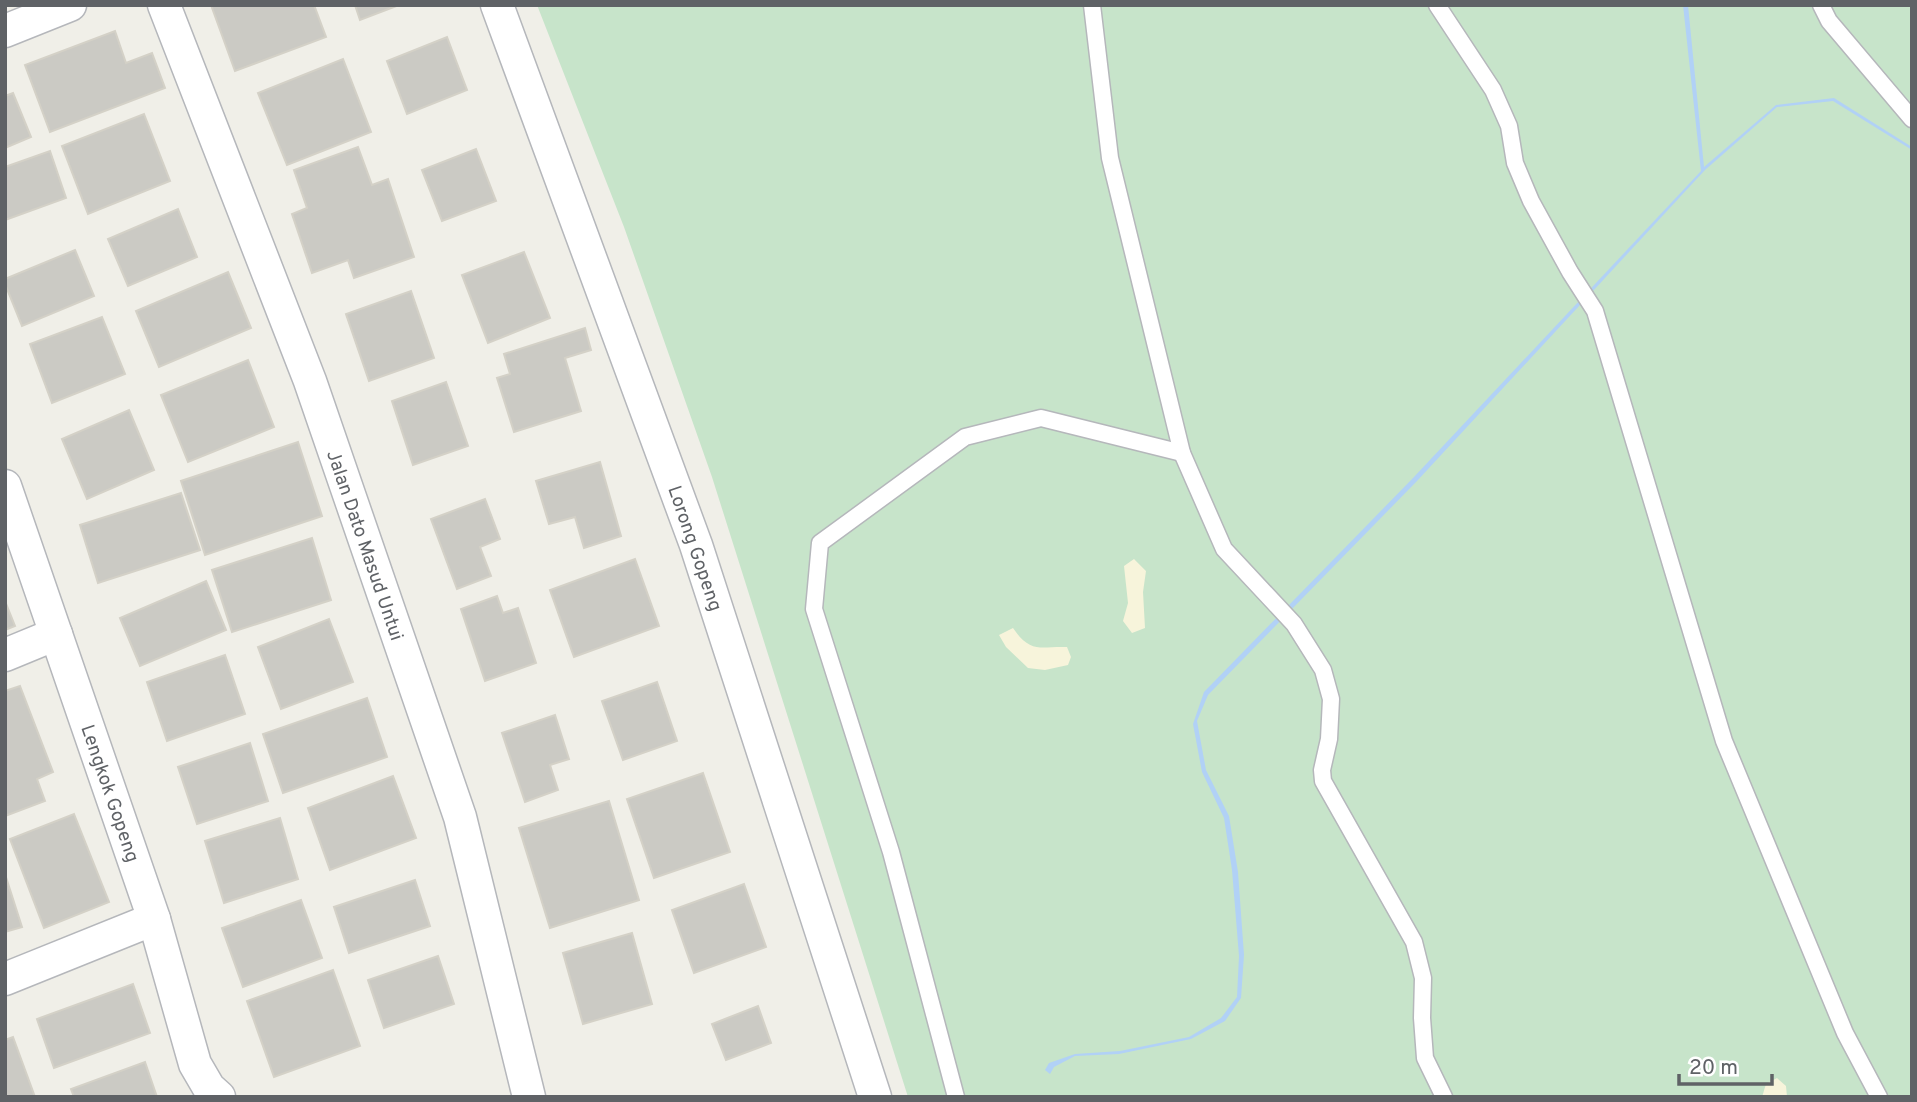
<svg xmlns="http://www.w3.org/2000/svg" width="1917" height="1102" font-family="Overpass,sans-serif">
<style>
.green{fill:#c7e4ca}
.sand{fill:#f7f4db}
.water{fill:#b1d1f6}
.building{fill:#cbcac4;stroke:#d4d1c7;stroke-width:2}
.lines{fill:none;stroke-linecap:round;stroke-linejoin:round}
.service-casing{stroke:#b5b7bb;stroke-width:19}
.minor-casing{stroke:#b5b7bb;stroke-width:35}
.service{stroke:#fff;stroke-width:16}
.minor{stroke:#fff;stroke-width:32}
.labels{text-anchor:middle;stroke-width:6;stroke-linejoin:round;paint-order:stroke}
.street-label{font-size:19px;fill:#5f6266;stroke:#fff}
</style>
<rect width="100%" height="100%" fill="#f0efe8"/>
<polygon class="green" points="537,5 1912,5 1912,1097 908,1097 712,477 624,227"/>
<g class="sand">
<polygon points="1134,559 1146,571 1143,592 1145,628 1132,633 1123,621 1128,603 1124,566"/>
<path d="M1013,628C1031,654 1040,646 1067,647L1071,657L1068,665L1045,670L1028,668L1006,647L999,635Z"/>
<polygon points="1777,1078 1786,1086 1787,1097 1762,1097 1766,1084"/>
</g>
<polygon class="water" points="1683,5 1688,5 1704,167 1776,105 1834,98 1912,147 1912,150 1833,101 1777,107 1705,170 1417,481 1208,695 1197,721 1206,770 1229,816 1238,872 1244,955 1241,998 1225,1021 1191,1039 1119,1054 1075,1056 1054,1067 1050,1074 1045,1070 1049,1063 1075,1054 1120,1051 1189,1037 1221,1018 1237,997 1239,956 1232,870 1224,818 1202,772 1193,724 1204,692 1413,478 1701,171"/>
<g class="building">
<polygon points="211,5 314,5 326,37 235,71"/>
<polygon points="355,5 399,5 360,20"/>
<polygon points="115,31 126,63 152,53 165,88 50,132 25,65"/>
<polygon points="447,37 467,90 407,114 387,61"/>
<polygon points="343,59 371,132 287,165 258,93"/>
<polygon points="13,93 31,137 5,148 5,96"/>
<polygon points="144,114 170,181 88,214 62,146"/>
<polygon points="358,147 372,185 388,179 414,257 354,278 348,260 312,273 292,214 307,208 294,170"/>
<polygon points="476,149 496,201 442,221 422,170"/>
<polygon points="50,151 66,198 5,220 5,167"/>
<polygon points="178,209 197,257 128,286 108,239"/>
<polygon points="75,250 94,296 22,326 5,284 5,279"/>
<polygon points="524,252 550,318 488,343 462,275"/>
<polygon points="228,272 251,328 159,367 136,311"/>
<polygon points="411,291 434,358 369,381 346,314"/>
<polygon points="102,317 125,374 52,403 30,344"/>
<polygon points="585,328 591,350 565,358 581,411 514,432 497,378 510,374 504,354"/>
<polygon points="248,360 274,427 188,462 161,395"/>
<polygon points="446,382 468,446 413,465 392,401"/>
<polygon points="129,410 154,470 87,499 62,439"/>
<polygon points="298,442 322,516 205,555 181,481"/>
<polygon points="600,462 621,536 584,548 575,517 549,524 536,481"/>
<polygon points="181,493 200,550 98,583 80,525"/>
<polygon points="485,499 500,539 480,547 491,576 457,589 431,519"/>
<polygon points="312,538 331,600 232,632 212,570"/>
<polygon points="635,559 659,626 574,657 550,590"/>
<polygon points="206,581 226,630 140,666 120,618"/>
<polygon points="497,596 503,613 518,608 536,663 485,681 461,609"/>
<polygon points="5,601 15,626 5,630"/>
<polygon points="329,619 353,682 281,709 258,647"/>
<polygon points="225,655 245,714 167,741 147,682"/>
<polygon points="657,682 677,741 623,760 602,701"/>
<polygon points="20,686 53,772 37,779 45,801 5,816 5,691"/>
<polygon points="367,698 387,757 283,793 263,734"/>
<polygon points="555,715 569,759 550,765 558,790 525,802 502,733"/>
<polygon points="250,743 268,801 197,824 178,767"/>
<polygon points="703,773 730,852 654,878 627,799"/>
<polygon points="393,776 416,838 330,870 308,808"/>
<polygon points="609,801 639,900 550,928 519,828"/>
<polygon points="74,814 109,902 44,928 10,839"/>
<polygon points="280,818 298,879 224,903 205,841"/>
<polygon points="5,874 22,927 5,932"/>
<polygon points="415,880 430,926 349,953 334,907"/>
<polygon points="744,884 766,947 694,973 672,910"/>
<polygon points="301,900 322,958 243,987 222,928"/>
<polygon points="632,933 652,1004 583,1024 563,953"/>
<polygon points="438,956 454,1004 384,1028 368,980"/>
<polygon points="333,970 360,1046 274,1077 247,1001"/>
<polygon points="133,984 150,1033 54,1068 37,1019"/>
<polygon points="758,1006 771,1043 726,1060 712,1024"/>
<polygon points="13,1037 35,1097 5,1097 5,1040"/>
<polygon points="145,1062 157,1097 74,1097 71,1089"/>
</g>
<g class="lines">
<defs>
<g id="service">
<polyline points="1092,5 1110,158 1182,453 1224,549 1294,624 1323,670 1331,699 1329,739 1322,770 1323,781 1414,942 1423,978 1422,1018 1425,1058 1444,1097"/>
<polyline points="1437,5 1493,90 1509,126 1515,163 1531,201 1570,272 1595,311 1724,741 1845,1033 1879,1097"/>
<polyline points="1821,5 1829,21 1912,119"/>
<polyline points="956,1097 891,852 814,609 820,543 965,437 1041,418 1182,453"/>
</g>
<g id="minor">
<polyline points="164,5 310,381 460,817 529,1097"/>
<polyline points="497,5 696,545 875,1097"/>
<polyline points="5,31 70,5"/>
<polyline points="5,486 154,919 195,1064 209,1088 219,1097"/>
<polyline points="5,655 56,634"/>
<polyline points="5,979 154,919"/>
</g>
</defs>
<use href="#service" class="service-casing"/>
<use href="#minor" class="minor-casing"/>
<use href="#service" class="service"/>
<use href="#minor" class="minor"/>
</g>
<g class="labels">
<g class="street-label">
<text transform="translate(366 545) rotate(71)" y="7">Jalan Dato Masud Untui</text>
<text transform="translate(696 548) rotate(71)" y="7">Lorong Gopeng</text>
<text transform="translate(111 793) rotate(71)" y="7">Lengkok Gopeng</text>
</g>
</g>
<rect width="1917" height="1102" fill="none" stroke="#5f6266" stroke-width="14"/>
<path d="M1679 1074v10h93v-10" fill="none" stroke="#5f6266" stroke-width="3.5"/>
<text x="1689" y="1074" font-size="21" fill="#5f6266" stroke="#ffffff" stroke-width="5" paint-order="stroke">20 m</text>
</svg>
